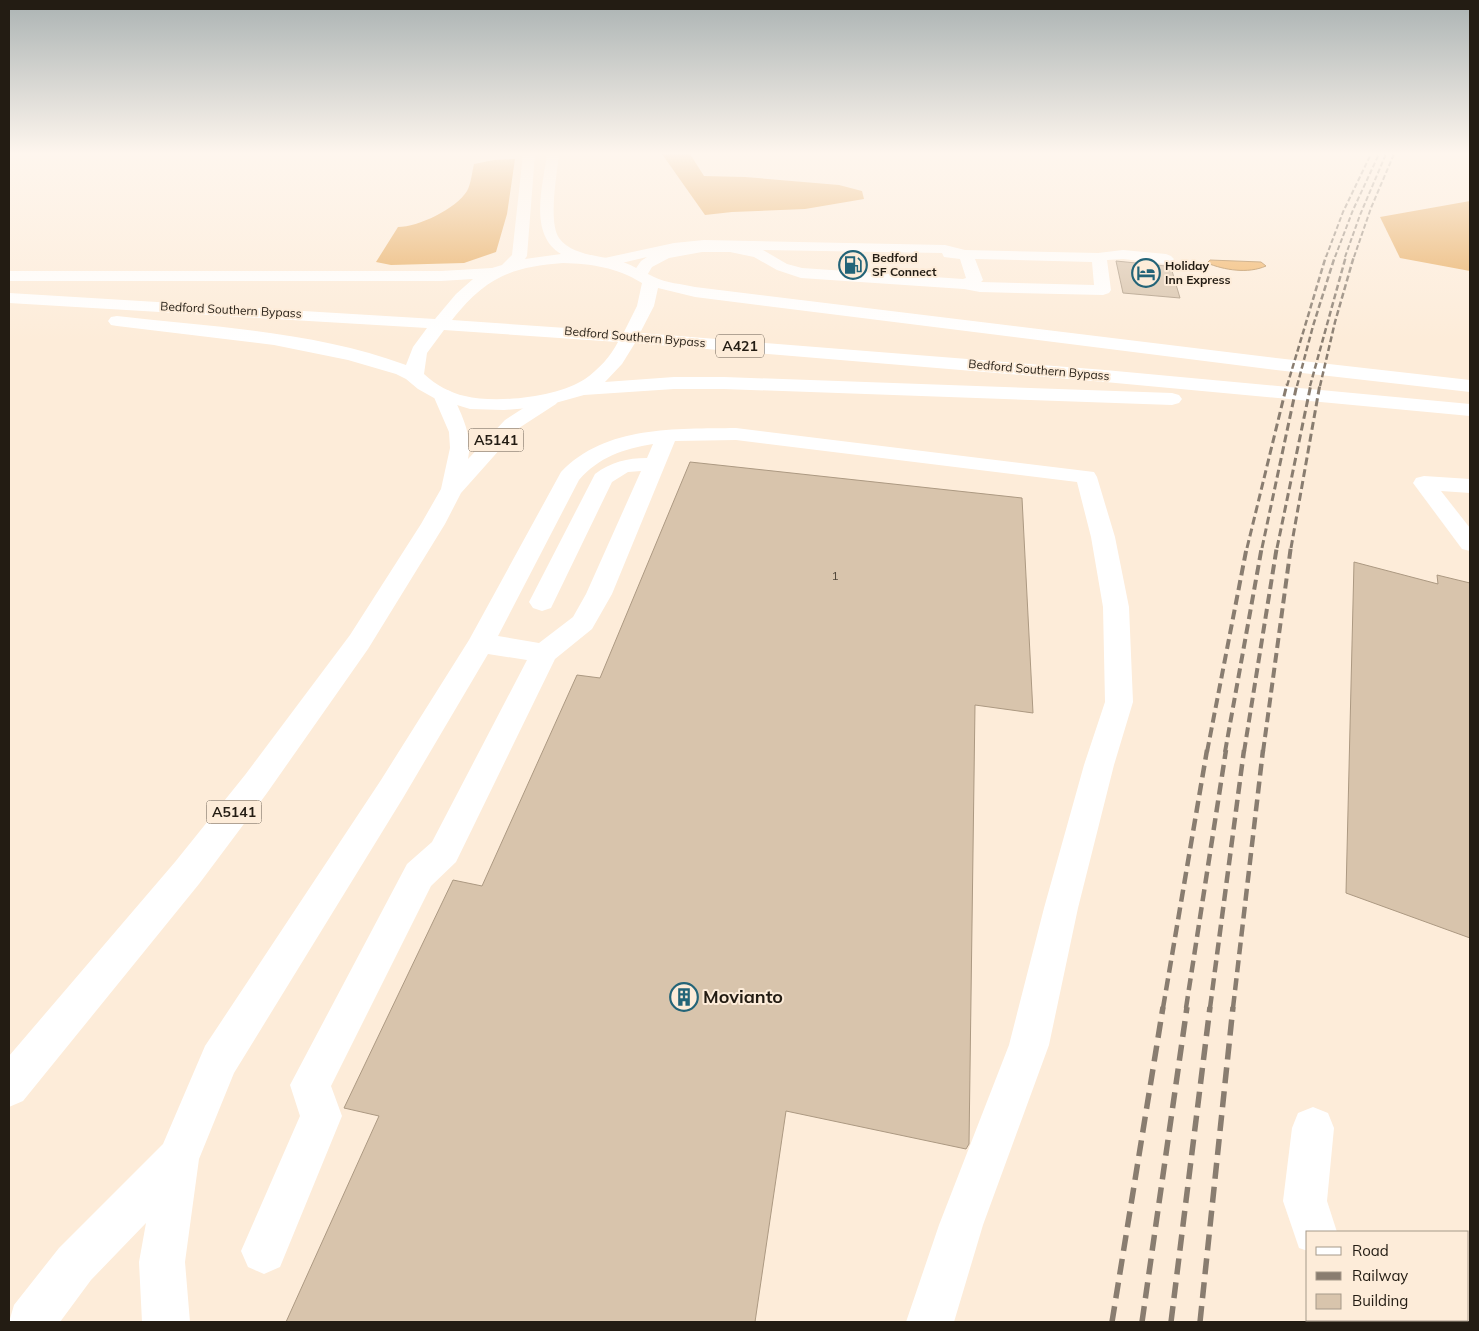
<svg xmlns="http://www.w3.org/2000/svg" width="1479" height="1331" font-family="Mulish,sans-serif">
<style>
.forest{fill:#e6a95a}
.water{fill:#f0b263;stroke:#b2854b}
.building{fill:#d8c4ac;stroke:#ac9982}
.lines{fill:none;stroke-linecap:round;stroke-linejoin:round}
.minor{fill:#fff;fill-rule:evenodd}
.major{fill:#fff;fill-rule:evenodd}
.highway{fill:#fff;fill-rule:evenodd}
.rail-far5{stroke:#897d70;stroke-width:2;stroke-dasharray:5 2.5;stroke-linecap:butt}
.rail-far4{stroke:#897d70;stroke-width:2.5;stroke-dasharray:6 3;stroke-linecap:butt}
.rail-far3{stroke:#897d70;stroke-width:3;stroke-dasharray:8 4;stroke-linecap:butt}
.rail-far2{stroke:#897d70;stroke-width:4;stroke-dasharray:10 5;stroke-linecap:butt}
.rail-far1{stroke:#897d70;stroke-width:4.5;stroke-dasharray:12 6;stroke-linecap:butt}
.rail{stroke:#897d70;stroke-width:5.5;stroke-dasharray:16 8;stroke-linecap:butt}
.labels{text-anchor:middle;stroke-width:4;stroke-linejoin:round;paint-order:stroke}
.far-poi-label{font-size:12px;font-weight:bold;fill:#231c13;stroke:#fdecd9;text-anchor:start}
.far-street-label{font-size:12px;fill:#231c13;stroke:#fdecd9}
.number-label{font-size:12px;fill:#504639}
.shield{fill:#fdecd9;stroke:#645a4e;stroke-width:1}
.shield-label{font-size:14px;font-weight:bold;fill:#231c13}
.near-poi-label{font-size:18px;font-weight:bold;fill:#231c13;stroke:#fdecd9;text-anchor:start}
</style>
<rect width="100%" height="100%" fill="#fdecd9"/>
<g class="forest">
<polygon points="662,154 690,154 704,176 745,177 839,185 862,191 864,199 805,209 732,212 705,215"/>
<path d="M515,159L507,214L496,252L464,263L391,265L376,262L398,227C418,227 456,209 467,191C471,184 472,172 474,164L494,160Z"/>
<polygon points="1470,201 1470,271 1400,258 1380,217"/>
</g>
<path class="water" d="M1210,260L1261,262L1266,266C1248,274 1224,270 1207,263Z"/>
<g class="building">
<polygon points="1116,261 1166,266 1170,264 1180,298 1123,293"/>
<polygon points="690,462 1022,498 1033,713 975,705 969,1144 966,1149 786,1111 755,1322 286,1322 379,1116 344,1108 453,880 482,886 577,675 600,678"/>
<polygon points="1354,562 1438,584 1437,575 1470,583 1470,938 1346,893"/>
</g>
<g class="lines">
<g class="minor">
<path d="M704,240L945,245L965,250L1098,253L1123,250L1166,254L1171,256L1174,259L1171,262L1166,264L1123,259L1107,260L1111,290L1109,293L1103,295L980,292L964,289L801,278L777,270L754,257L730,252H702L669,258L652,267L646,277H634L632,274L641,261L647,257L605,267L600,265L597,262L600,259L674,243ZM763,250L942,253L944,257L960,259L966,278L963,279L802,268L787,264ZM975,259L1092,262L1094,285L981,282L983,280Z"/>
<path d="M736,428L1094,472L1097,477L1115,537L1129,607L1133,702L1114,765L1078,908L1049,1045L983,1225L954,1322H906L939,1225L1009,1045L1044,908L1084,765L1105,702L1103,607L1091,537L1077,482L736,440L675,441L612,594L592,629L555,659L456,862L431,886L331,1086L342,1116L280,1267L264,1274L248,1267L241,1251L300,1116L290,1085L407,864L432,842L527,660L488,654L403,798L234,1073L199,1159L185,1262L190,1322H142L139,1262L146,1223L91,1280L60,1322H9L14,1305L59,1248L163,1144L205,1046L381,780L469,640L561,472C606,425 676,429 736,428ZM653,444L647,458C627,458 611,462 595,474L529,602L533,608L542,611L551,608L612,482L628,472L641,471L586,594L573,617L539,643L498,636L579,480C599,457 623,449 653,444Z"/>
<polygon points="1424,476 1470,479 1470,493 1441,491 1470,528 1470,551 1462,549 1413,483 1416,478"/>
<polygon points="1313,1107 1328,1113 1334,1128 1327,1201 1337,1232 1308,1232 1308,1251 1299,1248 1283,1201 1292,1128 1298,1113"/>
<polygon points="1335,1320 1383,1320 1384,1322 1336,1322"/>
</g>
<path class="major" d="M443,389L450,391L453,395C462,417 473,435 468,459L505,420L542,396L549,394L556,396L559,400L556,404L519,428L461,493L445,524L368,649L267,793L199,884L23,1101L9,1107V1056L175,862L245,775L350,635L421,524L441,489L450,448L449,432L433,395L436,391Z"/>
<path class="highway" d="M523,154H535L527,256L525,259L561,254C528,234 543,186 547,154H559C557,174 548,222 559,238C573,257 603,255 623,262C634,266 643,272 654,277C666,283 682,284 695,287L1276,358L1470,380V392L1276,370L695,297L658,288L654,306L640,333L1105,370L1470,404V416L1105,382L635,343L622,364L605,382L674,377H724L1172,393L1179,395L1182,399L1179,403L1172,405L724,389H674L584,395L541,407L504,410L470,409L434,398L418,389L406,379L396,374L348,360L274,345L117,326L111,325L108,321L111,317L117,316C213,327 315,331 406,365L413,347L427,328L9,303V293L435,319L456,294L473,279L441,281H9V271H441L492,268L502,265L512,255ZM563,263C592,264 616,267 642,283L637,306L624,332L452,320C485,278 510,267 563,263ZM444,330L618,342C610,357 599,369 585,379C558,397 496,404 465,396C450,393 436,385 424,374L427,353Z"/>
<g class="rail-far5">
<polyline points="1326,257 1343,212 1371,154"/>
<polyline points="1335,257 1353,210 1379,154"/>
<polyline points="1345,257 1360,215 1386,154"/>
<polyline points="1354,257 1371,208 1394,154"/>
</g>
<g class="rail-far4">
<polyline points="1287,386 1326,256"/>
<polyline points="1297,386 1313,326 1335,256"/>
<polyline points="1310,386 1346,256"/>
<polyline points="1320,386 1335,322 1354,256"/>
</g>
<g class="rail-far3">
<polyline points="1247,548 1287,384"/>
<polyline points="1262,548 1297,384"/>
<polyline points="1277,548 1311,384"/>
<polyline points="1291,548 1320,384"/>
</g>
<g class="rail-far2">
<polyline points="1207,752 1247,546"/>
<polyline points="1225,752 1262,546"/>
<polyline points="1244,752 1277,546"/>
<polyline points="1263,752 1291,546"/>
</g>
<g class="rail-far1">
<polyline points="1163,1008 1207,750"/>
<polyline points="1186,1008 1226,750"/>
<polyline points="1210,1008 1244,750"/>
<polyline points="1233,1008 1263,750"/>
</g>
<g class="rail">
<polyline points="1112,1322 1163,1007"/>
<polyline points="1142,1322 1187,1007"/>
<polyline points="1171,1322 1210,1007"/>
<polyline points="1200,1322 1233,1007"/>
</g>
</g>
<linearGradient id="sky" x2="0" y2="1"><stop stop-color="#abb3b3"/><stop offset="0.45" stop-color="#fef6ee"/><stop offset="1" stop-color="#fef6ee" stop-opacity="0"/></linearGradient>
<rect width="1479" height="341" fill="url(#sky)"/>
<defs>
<symbol id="fuel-ring" viewBox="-11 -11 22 22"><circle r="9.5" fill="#fdecd9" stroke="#236478" stroke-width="1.5"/><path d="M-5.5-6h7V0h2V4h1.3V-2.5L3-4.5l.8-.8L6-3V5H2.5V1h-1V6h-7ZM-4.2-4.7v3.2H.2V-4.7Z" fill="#236478"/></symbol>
<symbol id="hotel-ring" viewBox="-11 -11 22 22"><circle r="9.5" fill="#fdecd9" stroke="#236478" stroke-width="1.5"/><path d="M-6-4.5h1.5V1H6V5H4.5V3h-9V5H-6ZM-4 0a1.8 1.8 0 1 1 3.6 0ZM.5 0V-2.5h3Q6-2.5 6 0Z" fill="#236478"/></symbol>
<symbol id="building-ring" viewBox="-11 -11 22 22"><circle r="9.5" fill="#fdecd9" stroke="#236478" stroke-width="1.5"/><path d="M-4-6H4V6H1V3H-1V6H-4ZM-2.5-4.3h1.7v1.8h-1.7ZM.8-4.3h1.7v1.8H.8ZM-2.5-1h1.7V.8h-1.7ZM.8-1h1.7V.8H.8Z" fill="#236478"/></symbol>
</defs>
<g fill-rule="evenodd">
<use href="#fuel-ring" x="837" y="249" width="32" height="32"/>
<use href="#hotel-ring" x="1130" y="257" width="32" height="32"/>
<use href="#building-ring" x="668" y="981" width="32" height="32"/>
</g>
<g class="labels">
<g class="far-poi-label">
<text x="872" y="262">Bedford<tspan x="872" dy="14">SF Connect</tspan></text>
<text x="1165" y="270">Holiday<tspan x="1165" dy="14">Inn Express</tspan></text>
</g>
<g class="far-street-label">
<text transform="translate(231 310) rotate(3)" y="4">Bedford Southern Bypass</text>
<text transform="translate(635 337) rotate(5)" y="4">Bedford Southern Bypass</text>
<text transform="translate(1039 370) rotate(5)" y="4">Bedford Southern Bypass</text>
</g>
<g class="number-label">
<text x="835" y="580">1</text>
</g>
<g class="shield">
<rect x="716" y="334.5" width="48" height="23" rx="4"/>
<rect x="468.5" y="428.5" width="55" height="23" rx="4"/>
<rect x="206.5" y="800.5" width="55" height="23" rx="4"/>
</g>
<g class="shield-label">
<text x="740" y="351">A421</text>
<text x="496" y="445">A5141</text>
<text x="234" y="817">A5141</text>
</g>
<g class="near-poi-label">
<text x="703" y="1003">Movianto</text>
</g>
</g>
<rect width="1479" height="1331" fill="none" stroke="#231c13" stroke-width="20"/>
<rect x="1306" y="1231" width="162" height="90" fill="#fdecd9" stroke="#a6998a"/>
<rect x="1316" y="1247" width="25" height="8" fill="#ffffff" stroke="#a6998a"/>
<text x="1352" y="1256" font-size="15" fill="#231c13">Road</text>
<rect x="1316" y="1272" width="25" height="8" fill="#897d70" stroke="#a6998a"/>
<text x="1352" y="1281" font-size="15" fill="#231c13">Railway</text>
<rect x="1316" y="1294" width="25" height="15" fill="#d8c4ac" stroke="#a6998a"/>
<text x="1352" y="1306" font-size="15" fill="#231c13">Building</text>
</svg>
